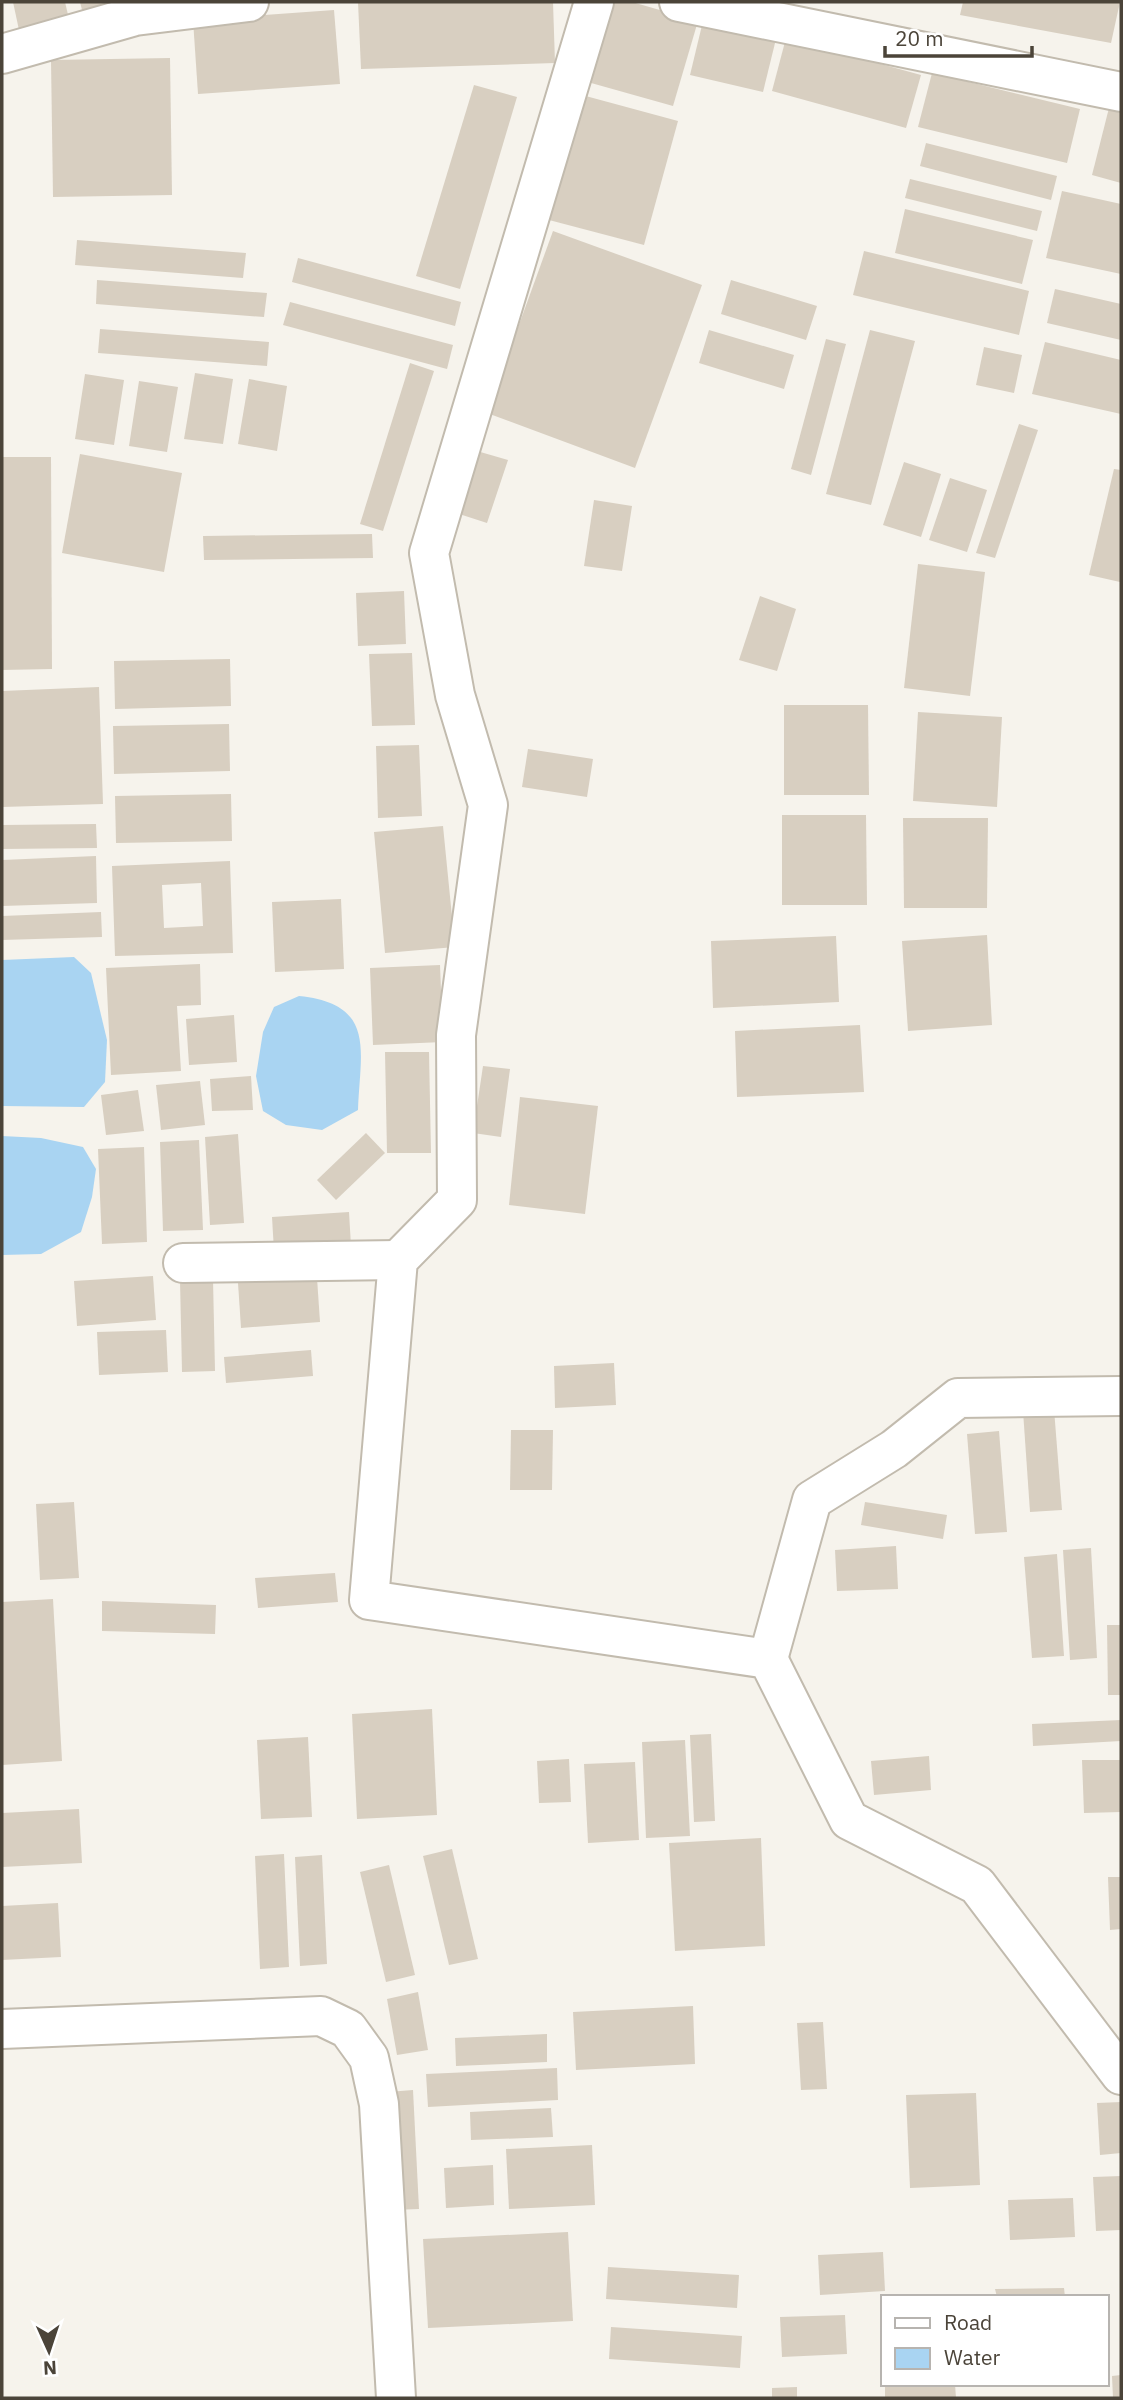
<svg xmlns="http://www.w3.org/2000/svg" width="1123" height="2400" font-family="'IBM Plex Sans',sans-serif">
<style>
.water{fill:#a9d4f2}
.building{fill:#d8cfc1;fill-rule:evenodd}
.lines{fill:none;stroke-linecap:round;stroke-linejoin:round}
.minor-casing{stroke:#c2bbae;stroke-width:42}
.minor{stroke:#fff;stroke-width:38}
</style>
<rect width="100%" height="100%" fill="#f6f3ec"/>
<g class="water">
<polygon points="74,957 91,973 107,1040 105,1082 84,1107 2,1106 2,960"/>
<path d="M299,996C377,1004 360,1051 358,1110L322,1130L286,1125L263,1111L256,1076L263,1032L274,1007Z"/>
<polygon points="2,1136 41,1138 83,1147 96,1169 92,1197 81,1232 41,1254 2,1255"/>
</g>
<g class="building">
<polygon points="13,2 65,2 69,19 19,30"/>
<polygon points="80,2 111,2 112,8 83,14"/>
<polygon points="358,2 553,2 555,63 361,69"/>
<polygon points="607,2 632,2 698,21 673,106 584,81"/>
<polygon points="963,2 1120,2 1111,43 960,15"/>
<polygon points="334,10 340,84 198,94 193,20"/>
<polygon points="703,21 776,39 763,92 690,75"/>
<polygon points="786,38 921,75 906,128 772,91"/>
<polygon points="170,58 172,195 53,197 51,60"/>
<polygon points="932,73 1080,109 1067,163 918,127"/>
<polygon points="474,85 517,97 460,289 416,276"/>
<polygon points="582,95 678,121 644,245 549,220"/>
<polygon points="1110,104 1121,107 1121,183 1092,175"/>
<polygon points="926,143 1057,176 1051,200 920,166"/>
<polygon points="910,179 1042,211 1037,231 905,198"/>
<polygon points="1062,191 1121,204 1121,274 1046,258"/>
<polygon points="905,209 1033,240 1022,284 895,253"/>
<polygon points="553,231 702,285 635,468 487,413"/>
<polygon points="77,240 246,253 243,278 75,265"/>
<polygon points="864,251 1029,291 1019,335 853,295"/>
<polygon points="298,258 461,302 455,326 292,282"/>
<polygon points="97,280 267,293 264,317 96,304"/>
<polygon points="731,280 817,306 806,340 721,314"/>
<polygon points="1055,289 1121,304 1121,340 1047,323"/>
<polygon points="290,302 453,345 447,369 283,325"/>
<polygon points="100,329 269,342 267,366 98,353"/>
<polygon points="709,330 794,355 784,389 699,363"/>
<polygon points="870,330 915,341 871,505 826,494"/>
<polygon points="826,339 846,344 811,475 791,469"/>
<polygon points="1045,342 1121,360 1121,414 1032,394"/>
<polygon points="984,347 1022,355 1014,393 976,385"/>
<polygon points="410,363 434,371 383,531 360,524"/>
<polygon points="195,373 233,379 223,444 184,439"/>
<polygon points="85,374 124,380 114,445 75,439"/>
<polygon points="249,379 287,386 277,451 238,444"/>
<polygon points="139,381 178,387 167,452 129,446"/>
<polygon points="1019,424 1038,430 995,558 976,553"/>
<polygon points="470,449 508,460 487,523 450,511"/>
<polygon points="80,454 182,473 164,572 62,553"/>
<polygon points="2,457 51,457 52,669 2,670"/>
<polygon points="904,462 941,474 921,537 883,525"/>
<polygon points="1114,469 1121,470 1120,582 1089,575"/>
<polygon points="950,478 987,490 967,552 929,540"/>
<polygon points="594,500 632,506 622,571 584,566"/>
<polygon points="372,534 373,558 204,560 203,536"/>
<polygon points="918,564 985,572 970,696 904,688"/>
<polygon points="404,591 406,644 358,646 356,593"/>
<polygon points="760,596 796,609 777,671 739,660"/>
<polygon points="412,653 415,725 372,726 369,654"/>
<polygon points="230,659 231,706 115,709 114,661"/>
<polygon points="99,687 103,804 2,807 2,691"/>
<polygon points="784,705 868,705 869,795 784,795"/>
<polygon points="918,712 1002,717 997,807 913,801"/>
<polygon points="229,724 230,771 114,774 113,726"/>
<polygon points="419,745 422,816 378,818 376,746"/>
<polygon points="528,749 593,759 587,797 522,787"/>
<polygon points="231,794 232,841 116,843 115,796"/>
<polygon points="782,815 866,815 867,905 782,905"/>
<polygon points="903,818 988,818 987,908 904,908"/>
<polygon points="96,824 97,848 2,849 2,825"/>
<polygon points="443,826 455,947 385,953 374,832"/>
<polygon points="96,856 97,903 2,906 2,860"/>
<path d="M230,861L233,953L115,956L112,866ZM201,883L203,926L164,928L162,885Z"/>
<polygon points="341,899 344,969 275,972 272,902"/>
<polygon points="101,912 102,937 2,940 2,916"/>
<polygon points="987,935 992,1025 908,1031 902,941"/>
<polygon points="836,936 839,1002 713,1008 711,941"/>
<polygon points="200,964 201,1005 177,1006 181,1071 111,1075 106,968"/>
<polygon points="440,965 443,1042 373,1045 370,968"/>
<polygon points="234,1015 237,1062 189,1065 186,1019"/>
<polygon points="860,1025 864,1092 737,1097 735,1031"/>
<polygon points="385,1052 429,1052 431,1153 387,1153"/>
<polygon points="483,1066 510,1069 501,1137 473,1133"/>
<polygon points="251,1076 253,1110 212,1111 210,1079"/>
<polygon points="200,1081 205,1125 161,1130 156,1085"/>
<polygon points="138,1090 144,1131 106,1135 101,1095"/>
<polygon points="520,1097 598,1106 585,1214 509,1205"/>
<polygon points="366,1133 385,1153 336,1200 317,1180"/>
<polygon points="238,1134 244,1223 210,1225 205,1137"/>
<polygon points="199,1140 203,1230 163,1231 160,1142"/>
<polygon points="144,1147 147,1242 102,1244 98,1149"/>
<polygon points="349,1212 351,1246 274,1251 272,1217"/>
<polygon points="153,1276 156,1320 77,1326 74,1281"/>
<polygon points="317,1278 320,1322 241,1328 238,1283"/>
<polygon points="213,1279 215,1371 182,1372 180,1280"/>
<polygon points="166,1330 168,1372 99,1375 97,1332"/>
<polygon points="311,1350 313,1376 226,1383 224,1357"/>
<polygon points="614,1363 616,1405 555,1408 554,1366"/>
<polygon points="1054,1409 1062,1510 1030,1512 1023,1411"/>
<polygon points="511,1430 553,1430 552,1490 510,1490"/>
<polygon points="999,1431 1007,1532 975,1534 967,1434"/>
<polygon points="74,1502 79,1578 40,1580 36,1504"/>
<polygon points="865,1502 947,1515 943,1539 861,1525"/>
<polygon points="896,1546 898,1589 837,1591 835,1550"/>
<polygon points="1091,1548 1097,1658 1070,1660 1063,1550"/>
<polygon points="1057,1554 1064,1656 1032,1658 1024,1557"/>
<polygon points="335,1573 338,1602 258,1608 255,1578"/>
<polygon points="53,1599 62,1761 2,1765 2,1602"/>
<polygon points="102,1601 216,1605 215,1634 102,1631"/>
<polygon points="1107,1625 1121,1625 1121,1695 1108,1695"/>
<polygon points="432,1709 437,1815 357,1819 352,1714"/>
<polygon points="1121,1720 1121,1741 1033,1746 1032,1724"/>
<polygon points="711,1734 715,1821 694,1822 690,1735"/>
<polygon points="308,1737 312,1817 261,1819 257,1740"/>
<polygon points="685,1740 690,1836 646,1838 642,1742"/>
<polygon points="929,1756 931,1790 874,1795 871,1761"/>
<polygon points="569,1759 571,1802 539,1803 537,1761"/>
<polygon points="1082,1760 1121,1760 1121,1812 1084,1813"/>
<polygon points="635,1762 639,1840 588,1843 584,1764"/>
<polygon points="79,1809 82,1863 2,1867 2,1813"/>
<polygon points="761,1838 765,1946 675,1951 669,1843"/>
<polygon points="452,1849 478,1959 449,1965 423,1856"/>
<polygon points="284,1854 289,1967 260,1969 255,1856"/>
<polygon points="322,1855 327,1964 300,1966 295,1857"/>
<polygon points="389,1865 415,1975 386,1982 360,1872"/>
<polygon points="1108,1877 1121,1877 1121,1929 1110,1930"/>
<polygon points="58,1903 61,1957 2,1960 2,1906"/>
<polygon points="418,1992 428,2050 397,2055 387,1999"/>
<polygon points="693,2006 695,2064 576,2070 573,2012"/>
<polygon points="823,2022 827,2089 801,2090 797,2023"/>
<polygon points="547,2034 547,2062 456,2066 455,2038"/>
<polygon points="557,2068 558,2100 428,2107 426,2074"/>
<polygon points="413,2090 419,2209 393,2210 388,2092"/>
<polygon points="976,2093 980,2185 910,2188 906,2095"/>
<polygon points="1121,2102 1121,2153 1100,2155 1097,2103"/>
<polygon points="551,2108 553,2137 471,2140 470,2112"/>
<polygon points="592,2145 595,2205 509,2209 506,2149"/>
<polygon points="493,2165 494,2205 446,2208 444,2168"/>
<polygon points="1121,2176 1121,2230 1096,2231 1093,2177"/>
<polygon points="1073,2198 1075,2237 1010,2240 1008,2200"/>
<polygon points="568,2232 573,2321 428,2328 423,2239"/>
<polygon points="883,2252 885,2291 820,2295 818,2255"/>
<polygon points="608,2267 739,2275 737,2308 606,2299"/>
<polygon points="1064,2288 1065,2297 997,2297 995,2289"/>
<polygon points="845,2315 847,2354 782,2357 780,2317"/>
<polygon points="611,2327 742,2336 740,2368 609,2359"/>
<polygon points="1121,2375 1121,2398 1113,2398 1112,2376"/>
<polygon points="885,2384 955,2384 956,2398 885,2398"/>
<polygon points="797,2387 797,2398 772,2398 772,2388"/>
</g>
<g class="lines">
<defs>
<g id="minor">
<polyline points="594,2 429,553 455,695 488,805 456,1035 457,1200 398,1260 369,1600 768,1659 849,1820 977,1885 1121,2075"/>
<polyline points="679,2 1121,92"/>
<polyline points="2,54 135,16 249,2"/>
<polyline points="183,1263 398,1260"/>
<polyline points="768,1659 812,1500 894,1449 958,1398 1121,1396"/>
<polyline points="2,2029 321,2016 348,2029 369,2058 379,2104 396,2398"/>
</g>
</defs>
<use href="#minor" class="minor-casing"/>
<use href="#minor" class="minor"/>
</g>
<rect width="1123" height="2400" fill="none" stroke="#4b4439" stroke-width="7"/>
<rect x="881" y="2295" width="228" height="91" fill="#ffffff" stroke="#b7b4b0" stroke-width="2"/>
<rect x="895" y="2318" width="35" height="10" fill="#ffffff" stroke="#b7b4b0" stroke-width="2"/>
<text x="944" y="2330" font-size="21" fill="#4b4439">Road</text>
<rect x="895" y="2348" width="35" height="21" fill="#a9d4f2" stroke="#b7b4b0" stroke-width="2"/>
<text x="944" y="2365" font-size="21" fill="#4b4439">Water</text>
<g transform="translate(49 2351) rotate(177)" stroke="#ffffff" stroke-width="5" paint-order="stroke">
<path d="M0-5L12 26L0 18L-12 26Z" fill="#4b4439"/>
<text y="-10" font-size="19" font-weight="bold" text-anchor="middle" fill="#4b4439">N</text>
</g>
<path d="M885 46v10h147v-10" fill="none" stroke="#4b4439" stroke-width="3.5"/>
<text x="895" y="46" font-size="21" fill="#4b4439" stroke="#ffffff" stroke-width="5" paint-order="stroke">20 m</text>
</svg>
